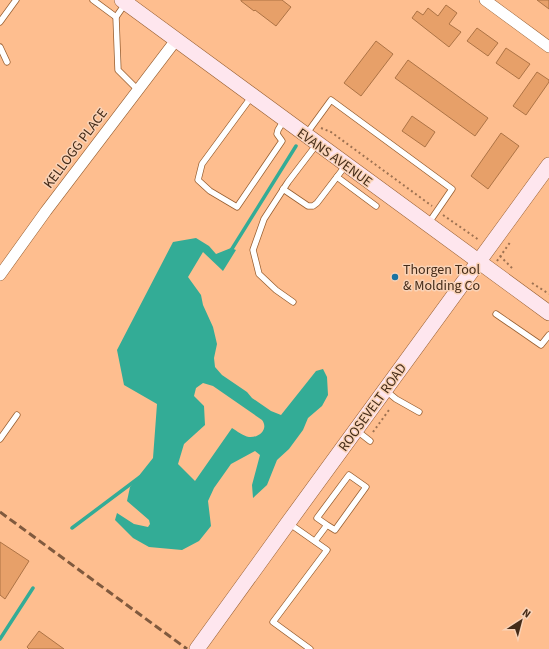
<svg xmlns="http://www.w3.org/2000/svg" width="549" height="649" font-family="'Source Sans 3',sans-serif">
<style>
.water{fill:#33ac96;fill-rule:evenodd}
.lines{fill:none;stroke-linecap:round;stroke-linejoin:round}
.stream{stroke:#33ac96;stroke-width:3.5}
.building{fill:#e7a069;stroke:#ad7345}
.lane-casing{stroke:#985f31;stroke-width:7}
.street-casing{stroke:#985f31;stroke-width:12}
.secondary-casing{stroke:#985f31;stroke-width:16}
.path{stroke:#9d7151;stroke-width:2;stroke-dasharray:2 3;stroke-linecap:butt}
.lane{stroke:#fff;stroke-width:5.5}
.street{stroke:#fff;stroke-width:11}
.secondary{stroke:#fee6ee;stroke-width:15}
.rail{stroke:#805a3e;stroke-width:3;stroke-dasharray:8 4;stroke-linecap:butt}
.poi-dot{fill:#1973a2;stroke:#f9d2b6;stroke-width:1.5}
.labels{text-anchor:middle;stroke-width:3;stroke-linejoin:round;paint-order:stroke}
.street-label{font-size:14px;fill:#442b18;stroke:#f9d2b6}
.poi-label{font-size:14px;fill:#442b18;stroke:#f9d2b6;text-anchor:start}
</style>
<rect width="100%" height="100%" fill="#febe8f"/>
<path class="water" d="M196,238L209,246L216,254L231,248L236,250L223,271L203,252L188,277L201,295L203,305L213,327L217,344L214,358L215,367L222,375L247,392L252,398L271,411L281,415L316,371L323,369L327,377L328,395L322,406L308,418L303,430L289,449L277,460L267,485L253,498L252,485L260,455L255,451L231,464L214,488L208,501L211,526L199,541L182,550L149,547L133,538L115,520L117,513L134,524L148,527L150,524L149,520L127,501L130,487L153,458L157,404L124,385L117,350L173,242ZM203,383L213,386L262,420C269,429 259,438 249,437C243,436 237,431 232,428L195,481L178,464L184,444L205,425L204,406L194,396L196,388Z"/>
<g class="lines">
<g class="stream">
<polyline points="230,252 296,146"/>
<polyline points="72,528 140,477"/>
<polyline points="0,639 33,588"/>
</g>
</g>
<g class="building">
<polygon points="241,0 282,0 291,7 276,26 255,10 254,11 241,1"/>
<polygon points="537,0 549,0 549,9"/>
<polygon points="446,5 457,13 449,24 461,32 449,47 412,18 417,11 423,15 428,8 438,16"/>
<polygon points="477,28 498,43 488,56 467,41"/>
<polygon points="376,41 393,54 361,96 344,83"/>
<polygon points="506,48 530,64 519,79 496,63"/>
<polygon points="408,60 488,118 475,136 395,78"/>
<polygon points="537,72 549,80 549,82 526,115 513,106"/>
<polygon points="412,116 435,132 425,147 402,131"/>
<polygon points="501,133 519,146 488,189 471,176"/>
<polygon points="0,542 29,561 5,599 0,595"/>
<polygon points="39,631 64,649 29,649 27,647"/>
</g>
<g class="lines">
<defs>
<g id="lane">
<polyline points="93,0 116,17 118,70 138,90"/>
<polyline points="116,17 125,4"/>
<polyline points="0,22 16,0"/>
<polyline points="0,47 7,62"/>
<polyline points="252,96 202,164 198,180 210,191 237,207 282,141 277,134 278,130 284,120"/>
<polyline points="307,133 331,100 452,189 428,224"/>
<polyline points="337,177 376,206"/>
<polyline points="283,189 308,206 313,206 317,203 346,165"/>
<polyline points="293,302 276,290 259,274 253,250 264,219 288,182 317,144"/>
<polyline points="496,314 541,345 549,335"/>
<polyline points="385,390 396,399 419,412"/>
<polyline points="356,430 370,441"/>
<polyline points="0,439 17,415"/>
<polyline points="290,524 327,550 273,622 310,649"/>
<polyline points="315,541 327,525 335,530 366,487 349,475 317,518 327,525"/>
</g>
<g id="street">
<polyline points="485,0 549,47"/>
<polyline points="0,275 46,211 176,40"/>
</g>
<g id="secondary">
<polyline points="122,0 549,313"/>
<polyline points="197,649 288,523 549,165"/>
</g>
</defs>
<use href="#lane" class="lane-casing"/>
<use href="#street" class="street-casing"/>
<use href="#secondary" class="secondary-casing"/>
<g class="path">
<polyline points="321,128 331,132 432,206"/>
<polyline points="443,215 479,240"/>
<polyline points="500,256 512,268"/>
<polyline points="497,261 511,241"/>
<polyline points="532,283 549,294"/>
<polyline points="373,432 389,410"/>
</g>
<use href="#lane" class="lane"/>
<use href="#street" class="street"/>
<use href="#secondary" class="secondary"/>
<polyline class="rail" points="0,512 187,649"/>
</g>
<circle class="poi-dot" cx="395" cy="277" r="4"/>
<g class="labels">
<g class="street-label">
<text transform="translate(75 148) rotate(-53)" y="5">KELLOGG PLACE</text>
<text transform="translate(335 157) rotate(36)" y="5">EVANS AVENUE</text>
<text transform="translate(372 407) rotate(-54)" y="5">ROOSEVELT ROAD</text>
</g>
<g class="poi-label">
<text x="403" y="274">Thorgen Tool<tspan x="403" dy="16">&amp; Molding Co</tspan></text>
</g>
</g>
<g transform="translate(521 621) rotate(36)" stroke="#f9d2b6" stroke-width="3" paint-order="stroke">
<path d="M0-3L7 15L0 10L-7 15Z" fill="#442b18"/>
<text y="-6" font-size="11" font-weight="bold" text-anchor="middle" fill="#442b18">N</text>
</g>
</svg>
